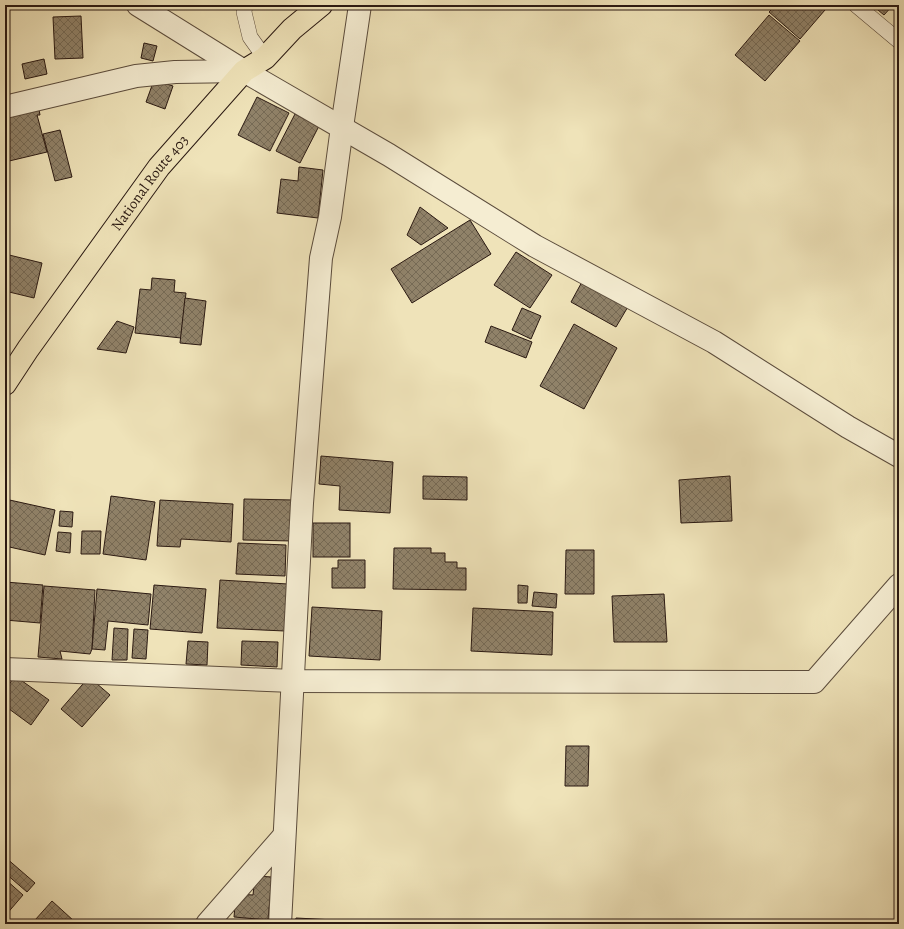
<svg xmlns="http://www.w3.org/2000/svg" width="904" height="929" font-family="Alegreya,serif">
<style>
.building{fill:url(#building-cross-hatch);stroke:#2a1912}
.lines{fill:none;stroke-linecap:round;stroke-linejoin:round}
.service-casing{stroke:#5b4c3c;stroke-width:16}
.minor-casing{stroke:#5b4c3c;stroke-width:24}
.tertiary-casing{stroke:#5b4c3c;stroke-width:24}
.trunk-casing{stroke:#2a1912;stroke-width:24}
.service{stroke:#f5edd2;stroke-width:15}
.minor{stroke:#f5edd2;stroke-width:22}
.tertiary{stroke:#f5edd2;stroke-width:22}
.trunk{stroke:#efe3b9;stroke-width:22}
.labels{text-anchor:middle;stroke-width:3;stroke-linejoin:round;paint-order:stroke}
.street-label{font-size:15px;fill:#2a1912;stroke:#f5edd2}
</style>
<defs>
<pattern id="building-cross-hatch" width="8" height="8" patternUnits="userSpaceOnUse"><rect width="8" height="8" fill="#908269"/><path d="M0 0l8 8M0 8l8-8" fill="none" stroke="#766a55"/></pattern>
</defs>
<rect width="100%" height="100%" fill="#efe3b9"/>
<filter id="stains"><feTurbulence type="fractalNoise" baseFrequency=".005" numOctaves="4"/><feColorMatrix values="0 0 0 0 .2 0 0 0 0 .09 0 0 0 0 .02 0 0 0 .5 -.17"/></filter>
<radialGradient id="worn" r=".72"><stop offset=".6" stop-color="#630" stop-opacity="0"/><stop offset="1" stop-color="#630" stop-opacity=".3"/></radialGradient>
<g class="building">
<polygon points="776,5 825,5 822,8 825,10 800,39 769,12"/>
<polygon points="872,5 893,5 884,15"/>
<polygon points="769,15 800,41 765,81 735,55"/>
<polygon points="81,16 83,58 55,59 53,17"/>
<polygon points="144,43 157,46 153,61 141,58"/>
<polygon points="44,59 47,74 25,79 22,64"/>
<polygon points="154,80 173,86 165,109 146,102"/>
<polygon points="257,97 289,113 270,151 238,135"/>
<polygon points="38,104 40,115 37,115 47,152 5,162 5,111"/>
<polygon points="295,114 319,126 300,163 276,151"/>
<polygon points="60,130 72,177 55,181 43,134"/>
<polygon points="299,167 323,170 318,218 277,213 281,179 298,181"/>
<polygon points="420,207 448,228 421,245 407,235"/>
<polygon points="470,220 491,254 412,303 391,269"/>
<polygon points="516,252 552,275 530,308 494,285"/>
<polygon points="5,254 42,263 34,298 5,291"/>
<polygon points="152,278 175,280 174,292 186,293 181,338 135,333 140,289 151,290"/>
<polygon points="583,280 629,305 616,327 571,302"/>
<polygon points="185,298 206,301 201,345 180,343"/>
<polygon points="522,308 541,316 531,339 512,330"/>
<polygon points="117,321 134,327 126,353 97,349"/>
<polygon points="574,324 617,348 584,409 540,386"/>
<polygon points="491,326 532,342 526,358 485,342"/>
<polygon points="321,456 393,462 390,513 339,510 340,486 319,484"/>
<polygon points="423,476 467,477 467,500 423,499"/>
<polygon points="730,476 732,521 681,523 679,480"/>
<polygon points="111,496 155,502 146,560 103,554"/>
<polygon points="5,499 55,510 45,555 5,546"/>
<polygon points="244,499 294,500 293,541 243,540"/>
<polygon points="160,500 233,504 231,542 181,539 180,547 157,546"/>
<polygon points="60,511 73,512 72,527 59,526"/>
<rect x="313" y="523" width="37" height="34"/>
<polygon points="82,531 101,531 100,554 81,554"/>
<polygon points="58,532 71,533 70,553 56,551"/>
<polygon points="238,543 286,545 285,576 236,574"/>
<polygon points="394,548 431,548 431,553 445,553 445,562 457,562 457,568 466,568 466,590 393,589"/>
<polygon points="566,550 594,550 594,594 565,594"/>
<polygon points="338,560 365,560 365,588 332,588 332,568 338,568"/>
<polygon points="220,580 288,584 285,631 217,628"/>
<polygon points="5,582 43,585 40,623 5,620"/>
<polygon points="154,585 206,589 202,633 150,629"/>
<polygon points="518,585 528,586 527,603 518,603"/>
<polygon points="44,586 95,590 92,649 90,654 60,651 62,659 38,657"/>
<polygon points="97,589 151,594 148,625 108,621 105,650 92,649"/>
<polygon points="534,592 557,594 556,608 532,606"/>
<polygon points="664,594 667,642 614,642 612,596"/>
<polygon points="312,607 382,611 380,660 309,656"/>
<polygon points="473,608 553,612 552,655 471,651"/>
<polygon points="114,628 128,629 127,660 112,660"/>
<polygon points="134,629 148,630 146,659 132,658"/>
<polygon points="188,641 208,642 207,665 186,664"/>
<polygon points="242,641 278,642 277,667 241,665"/>
<polygon points="15,676 49,700 31,725 5,706 5,690"/>
<polygon points="89,677 110,695 82,727 61,709"/>
<polygon points="566,746 589,746 588,786 565,786"/>
<polygon points="5,857 35,883 27,892 5,873"/>
<polygon points="255,876 272,877 268,920 234,917 236,894 253,895"/>
<polygon points="5,879 23,895 5,916"/>
<polygon points="52,901 74,921 72,924 39,924 35,920"/>
<polygon points="296,918 354,921 354,924 295,924"/>
</g>
<g class="lines">
<defs>
<g id="service">
<polyline points="245,5 244,12 250,37 265,58"/>
<polyline points="856,5 899,41"/>
</g>
<g id="minor">
<polyline points="5,107 136,76 175,72 244,71"/>
<polyline points="5,669 293,681 814,682 899,585"/>
<polyline points="207,924 284,836"/>
<polyline points="280,924 302,503 321,258 330,217 342,127 360,5"/>
</g>
<polyline id="tertiary" points="138,5 244,71 389,155 535,246 714,342 848,427 899,456"/>
<g id="trunk">
<path id="s1" d="M5,384L28,349L159,167L244,71L265,58L292,29L321,5"/>
</g>
</defs>
<use href="#service" class="service-casing"/>
<use href="#minor" class="minor-casing"/>
<use href="#tertiary" class="tertiary-casing"/>
<use href="#trunk" class="trunk-casing"/>
<use href="#service" class="service"/>
<use href="#minor" class="minor"/>
<use href="#tertiary" class="tertiary"/>
<use href="#trunk" class="trunk"/>
</g>
<g class="labels">
<g class="street-label">
<text dy="5" stroke="none"><textPath href="#s1" startOffset="248">National Route 403</textPath></text>
</g>
</g>
<rect width="904" height="929" fill="none" stroke="#efe3b9" stroke-width="20"/>
<rect x="6" y="6" width="892" height="917" fill="none" stroke="#2a1912" stroke-width="2"/>
<rect x="10" y="10" width="884" height="909" fill="none" stroke="#2a1912"/>
<rect width="100%" height="100%" filter="url(#stains)"/>
<rect width="100%" height="100%" fill="url(#worn)"/>
</svg>
